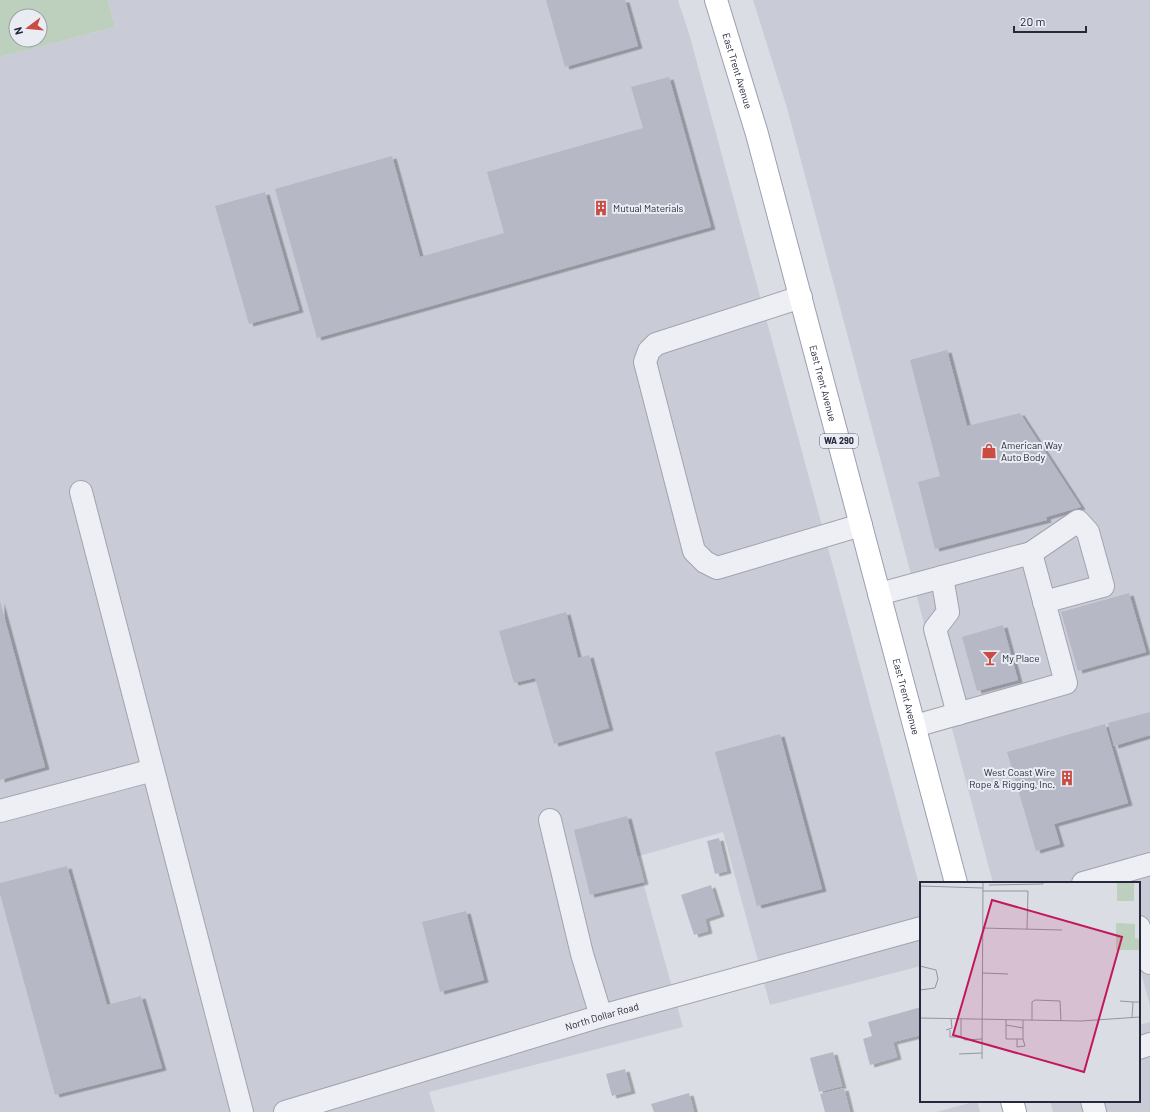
<svg xmlns="http://www.w3.org/2000/svg" width="1150" height="1112" font-family="Barlow,sans-serif">
<style>
.built{fill:#c9ccd7}
.green{fill:#bdcfbd;fill-rule:evenodd}
.building{fill:#b6b8c5;filter:url(#shadow)}
.lines{fill:none;stroke-linecap:round;stroke-linejoin:round}
.minor-casing{stroke:#a1a3af;stroke-width:24}
.major-casing{stroke:#9b9fb1;stroke-width:24}
.minor{stroke:#eeeff4;stroke-width:22}
.major{stroke:#fff;stroke-width:22}
.labels{text-anchor:middle;stroke-width:4;stroke-linejoin:round;paint-order:stroke}
.shield{fill:#eaecf3;stroke:#616472;stroke-width:1}
.shield-label{font-size:9px;font-weight:bold;fill:#26293b}
.street-label{font-size:10px;fill:#26293b;stroke:#eaecf3}
.poi-label{font-size:10px;fill:#26293b;stroke:#eaecf3;text-anchor:start}
.inset-road{fill:none;stroke:#9395a1;stroke-width:1}
.view{fill:#c2185b;fill-opacity:0.15;stroke:#c2185b;stroke-width:2}
.inset-edge{fill:none;stroke:#26293b;stroke-width:2}
</style>
<defs>
<filter id="shadow"><feDropShadow dx="4.5" dy="2.5" stdDeviation="0" flood-color="#0004"/></filter>
</defs>
<rect width="100%" height="100%" fill="#dbdde5"/>
<g class="built">
<polygon points="108,0 678,0 690,37 921,892 921,966 770,1005 723,832 636,857 683,1027 429,1092 435,1112 0,1112 0,57 115,27"/>
<polygon points="753,0 1150,0 1150,1005 1139,966 1139,883 993,883 787,108"/>
<polygon points="1150,1022 1150,1112 1053,1112 1050,1101 1139,1101 1139,1025"/>
<polygon points="977,1101 980,1112 936,1112"/>
</g>
<path class="green" d="M0,0H108L115,27L0,57ZM16,16H40V40H16Z"/>
<g class="building">
<polygon points="546,0 625,0 638,46 565,67"/>
<polygon points="669,77 711,227 317,338 275,189 392,156 420,257 504,233 487,172 643,128 631,87"/>
<polygon points="265,192 299,310 249,324 215,206"/>
<polygon points="947,350 967,426 1020,413 1081,507 1046,517 1047,520 935,549 918,482 940,476 910,360"/>
<polygon points="1129,593 1146,652 1078,671 1061,612"/>
<polygon points="0,601 45,767 0,780"/>
<polygon points="566,612 578,658 589,655 609,728 554,744 535,678 514,683 499,631"/>
<polygon points="1003,625 1018,680 977,691 962,637"/>
<polygon points="1150,712 1150,735 1114,746 1108,723"/>
<polygon points="1105,724 1128,803 1054,824 1060,844 1036,851 1007,752"/>
<polygon points="780,734 822,889 757,906 715,752"/>
<polygon points="627,816 644,882 590,895 574,830"/>
<polygon points="719,838 727,871 715,874 707,841"/>
<polygon points="67,866 107,1005 141,996 162,1068 55,1095 0,894 0,883"/>
<polygon points="711,885 720,914 705,919 708,931 694,935 681,895"/>
<polygon points="466,911 484,980 440,992 422,922"/>
<polygon points="921,1007 921,1035 893,1042 897,1057 870,1065 863,1039 872,1036 868,1022"/>
<polygon points="833,1052 842,1086 819,1092 810,1058"/>
<polygon points="625,1069 631,1091 612,1096 606,1074"/>
<polygon points="844,1088 850,1112 825,1112 820,1094"/>
<polygon points="689,1093 694,1112 654,1112 651,1104"/>
</g>
<g class="lines">
<defs>
<g id="minor">
<polyline points="801,297 656,344 649,351 645,362 694,551 705,562 717,568 861,525"/>
<polyline points="81,492 242,1112"/>
<polyline points="1031,553 1078,521 1088,532 1103,586 1044,602"/>
<polyline points="942,577 948,612 935,629 958,714"/>
<polyline points="879,594 1031,553 1066,683 915,726"/>
<polyline points="0,811 153,770"/>
<polyline points="550,820 582,954 601,1016"/>
<polyline points="1083,883 1150,864"/>
<polyline points="1139,927 1150,963"/>
<polyline points="1139,1048 1150,1044"/>
<polyline points="1092,1101 1095,1112"/>
<path id="s1" d="M285,1112L601,1016L921,928"/>
</g>
<g id="major">
<path id="s2" d="M716,0L757,134L956,883"/>
<polyline points="1012,1101 1015,1112"/>
</g>
</defs>
<use href="#minor" class="minor-casing"/>
<use href="#major" class="major-casing"/>
<use href="#minor" class="minor"/>
<use href="#major" class="major"/>
</g>
<defs>
<symbol id="building-bare" viewBox="-9 -9 18 18"><path d="M-4-6H4V6H1V3H-1V6H-4ZM-2.5-4.3h1.7v1.8h-1.7ZM.8-4.3h1.7v1.8H.8ZM-2.5-1h1.7V.8h-1.7ZM.8-1h1.7V.8H.8Z" fill="#ca4b41" stroke="#eaecf3" stroke-width="2.5" paint-order="stroke"/></symbol>
<symbol id="shop-bare" viewBox="-9 -9 18 18"><path d="M-5-2.5h2.3a2.7 3.5 0 0 1 5.4 0H5L5.5 6h-11ZM-1.5-2.5h3a1.5 2.3 0 0 0-3 0Z" fill="#ca4b41" stroke="#eaecf3" stroke-width="2.5" paint-order="stroke"/></symbol>
<symbol id="bar-bare" viewBox="-9 -9 18 18"><path d="M-6-5H6L.8 .8V4.5H3.5V6h-7V4.5H-.8V.8Z" fill="#ca4b41" stroke="#eaecf3" stroke-width="2.5" paint-order="stroke"/></symbol>
</defs>
<g fill-rule="evenodd">
<use href="#building-bare" x="590" y="197" width="22" height="22"/>
<use href="#shop-bare" x="978" y="440" width="22" height="22"/>
<use href="#bar-bare" x="979" y="647" width="22" height="22"/>
<use href="#building-bare" x="1056" y="767" width="22" height="22"/>
</g>
<g class="labels">
<rect class="shield" x="820" y="434" width="38" height="14" rx="3"/>
<g class="shield-label">
<text x="839" y="444">WA 290</text>
</g>
<g class="street-label">
<text dy="4" stroke="none"><textPath href="#s2" startOffset="74">East Trent Avenue</textPath></text>
<text dy="4" stroke="none"><textPath href="#s2" startOffset="398">East Trent Avenue</textPath></text>
<text dy="4" stroke="none"><textPath href="#s2" startOffset="722">East Trent Avenue</textPath></text>
<text dy="4" stroke="none"><textPath href="#s1" startOffset="331">North Dollar Road</textPath></text>
</g>
<g class="poi-label">
<text x="613" y="212">Mutual Materials</text>
<text x="1001" y="449">American Way<tspan x="1001" dy="12">Auto Body</tspan></text>
<text x="1002" y="662">My Place</text>
<text x="1055" y="776" text-anchor="end">West Coast Wire<tspan x="1055" dy="12">Rope &amp; Rigging, Inc.</tspan></text>
</g>
</g>
<g transform="translate(920 882)">
<rect width="220" height="220" fill="#dbdde5"/>
<path d="M197,1H214V19H197ZM196,41L215,42V56L220,57V68H196Z" fill="#bdcfbd"/>
<path class="inset-road" d="M69,3L123,2V0M0,4L63,6M63,9H108L107,47M62,46L142,48M0,84L16,88L18,97L15,106L0,108M63,91L88,92M200,119L213,120M0,136L161,139L220,135M212,136L213,120H220M41,137V155L45,158L62,157M86,138V157H103V138M112,138V120L115,118L140,119L141,139M86,143L103,146M26,148L32,146L31,137M30,148V155H41M97,157V165L105,164L103,157M39,172L62,171M62,177L63,0"/>
<path class="view" d="M72,18L202,55L164,190L33,153Z"/>
<rect width="220" height="220" class="inset-edge"/>
</g>
<g transform="translate(28 28) rotate(254)"><circle r="19" fill="#eaecf3" stroke="#9c9ea9"/>
<path d="M0-3L7 15L0 10L-7 15Z" fill="#ca4b41"/>
<text y="-6" font-size="11" font-weight="bold" text-anchor="middle" fill="#26293b">N</text>
</g>
<path d="M1014 26v6h72v-6" fill="none" stroke="#26293b" stroke-width="2"/>
<text x="1020" y="26" font-size="12" fill="#26293b" stroke="#eaecf3" stroke-width="3" paint-order="stroke">20 m</text>
</svg>
